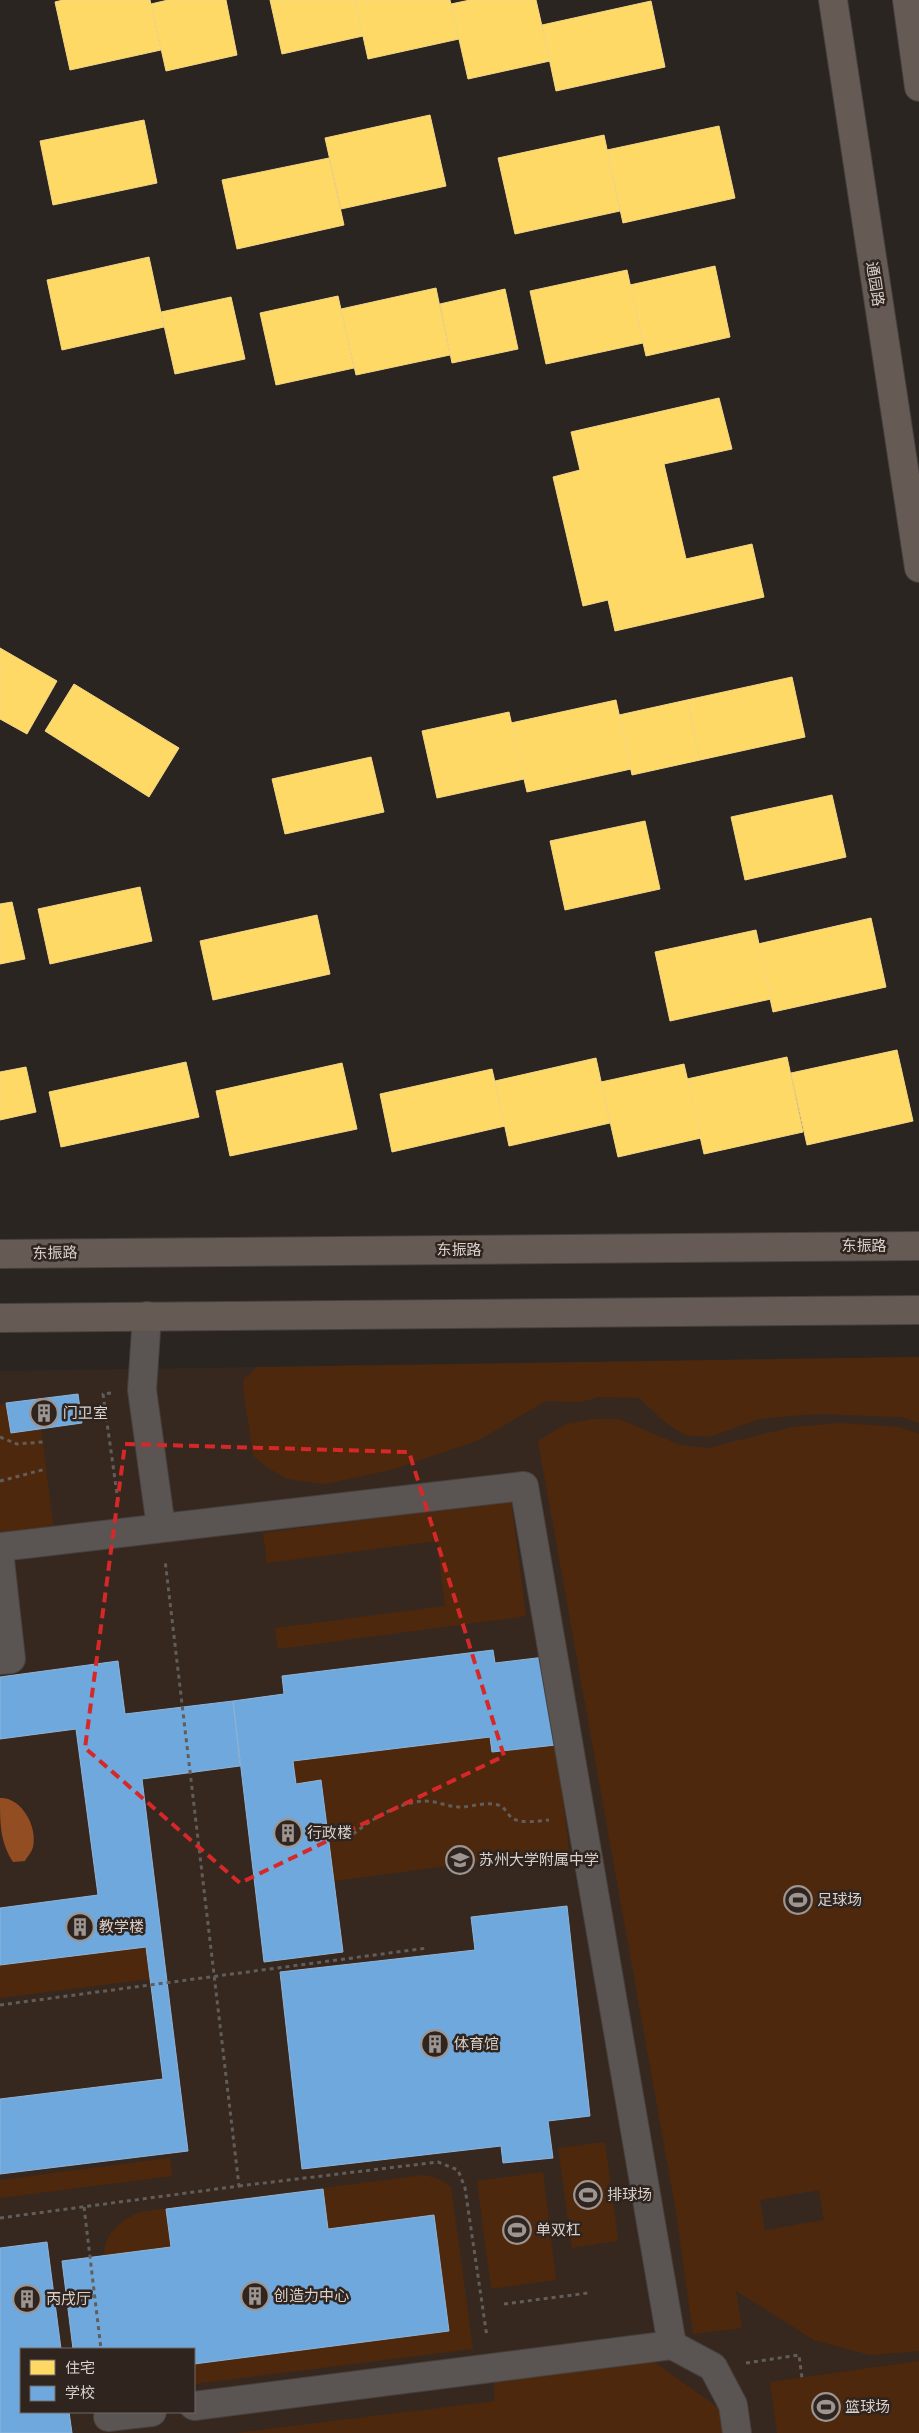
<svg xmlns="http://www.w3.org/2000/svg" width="919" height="2433" font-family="Mulish,'Noto Sans SC',sans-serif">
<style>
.built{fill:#37281f;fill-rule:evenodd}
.green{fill:#4e280d;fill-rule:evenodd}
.water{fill:#924e22}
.homes{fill:#ffd966;stroke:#f4d785}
.schools{fill:#6fa8dc;stroke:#8fb4d8}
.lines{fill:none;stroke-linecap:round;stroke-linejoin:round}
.minor-casing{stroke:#46413e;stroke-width:30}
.major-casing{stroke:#46413e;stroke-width:30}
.path{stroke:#615d5b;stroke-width:3;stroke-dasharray:4 4;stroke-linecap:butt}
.minor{stroke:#5a5552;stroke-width:28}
.major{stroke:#655b54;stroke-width:28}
.marked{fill:none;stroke:#d62828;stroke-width:4;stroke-dasharray:10 6;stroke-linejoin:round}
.labels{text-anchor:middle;stroke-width:5;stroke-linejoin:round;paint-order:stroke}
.street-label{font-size:15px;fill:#d9d1cd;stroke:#2f241e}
.poi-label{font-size:15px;fill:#d9d1cd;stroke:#2f241e;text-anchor:start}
</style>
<rect width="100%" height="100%" fill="#2b2522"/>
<path class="built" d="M919,1357V2433H0V1371ZM21,2349H194V2412H21Z"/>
<g class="green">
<polygon points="919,1357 919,1423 901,1417 814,1414 760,1419 709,1437 685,1435 666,1423 639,1398 598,1397 582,1402 546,1401 479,1440 391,1470 325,1484 287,1479 268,1468 253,1456 243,1386 244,1379 257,1367"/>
<polygon points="6,1404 11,1433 41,1429 54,1530 0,1537 0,1405"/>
<path d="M595,1419H619L680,1445L708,1448L792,1427L841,1423L900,1427L919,1434V2351L870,2355L814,2340L736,2291L742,2328L693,2334L675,2206L538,1441L566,1424ZM819,2190L824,2220L765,2230L760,2200Z"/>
<polygon points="511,1500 526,1616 278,1649 275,1628 445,1606 437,1541 267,1563 263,1533"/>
<polygon points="490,1737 492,1752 556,1745 569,1850 334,1881 322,1781 296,1784 293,1761"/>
<polygon points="146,1947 150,1979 0,1998 0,1965"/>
<polygon points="605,2142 618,2241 572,2248 558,2148"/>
<polygon points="170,2158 172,2176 0,2198 0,2180"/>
<polygon points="543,2172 556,2280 491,2289 477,2181"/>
<path d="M423,2175L439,2179L451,2187L473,2349L194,2384V2349H116L104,2250C108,2230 122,2220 140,2212Z"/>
<polygon points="644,2355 726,2413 730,2433 236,2433 495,2401 493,2374"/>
<polygon points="919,2361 919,2433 777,2433 770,2382"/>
</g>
<path class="water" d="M0,1798C22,1797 38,1828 33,1847C32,1852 27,1857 25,1861L13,1862C0,1842 0,1823 0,1798Z"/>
<g class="homes">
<polygon points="63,0 150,0 161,50 70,70 55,2"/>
<polygon points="168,0 226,0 237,55 166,71 151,4"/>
<polygon points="270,0 355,0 363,36 282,54"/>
<polygon points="355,0 450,0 459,39 368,59"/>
<polygon points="470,0 536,0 550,61 468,79 451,4"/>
<polygon points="651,1 665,67 556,91 542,25"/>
<polygon points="430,115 446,186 341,209 325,138"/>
<polygon points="144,120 157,183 53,205 40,141"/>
<polygon points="719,126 735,198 623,223 607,150"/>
<polygon points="604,135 620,211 515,234 498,158"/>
<polygon points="329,158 344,225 237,249 222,180"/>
<polygon points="149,257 164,327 62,350 47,280"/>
<polygon points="715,266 730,337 646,356 630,285"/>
<polygon points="627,270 643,343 546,364 530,291"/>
<polygon points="436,288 450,355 356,375 341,309"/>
<polygon points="505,289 518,349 452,363 440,304"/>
<polygon points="338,296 354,368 276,385 260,313"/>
<polygon points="231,297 245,359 175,374 161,312"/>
<polygon points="719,398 732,449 664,464 686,559 752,544 764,597 615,631 608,600 583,606 553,477 580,470 571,432"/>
<polygon points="0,648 57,681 27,734 0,719"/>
<polygon points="792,677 805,737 700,760 687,700"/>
<polygon points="74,684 179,748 149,797 45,731"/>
<polygon points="616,700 631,769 527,792 511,723"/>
<polygon points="687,700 700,760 632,775 619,715"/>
<polygon points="509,712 524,779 437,798 422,731"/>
<polygon points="371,757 384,812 285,834 272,779"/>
<polygon points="832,795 846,857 745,880 731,817"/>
<polygon points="645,821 660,889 565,910 550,841"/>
<polygon points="140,887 152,941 50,964 38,909"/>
<polygon points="12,902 25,959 0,964 0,904"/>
<polygon points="317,915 330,974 213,1000 200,941"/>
<polygon points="871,918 886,987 773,1012 758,944"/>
<polygon points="756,930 771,999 670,1021 655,952"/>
<polygon points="897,1050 913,1121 807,1145 791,1073"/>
<polygon points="787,1057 803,1132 704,1154 687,1079"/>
<polygon points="596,1058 610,1123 509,1146 495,1081"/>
<polygon points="186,1062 199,1117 61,1147 49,1092"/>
<polygon points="342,1063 357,1129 230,1156 216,1091"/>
<polygon points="684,1064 701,1138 618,1157 601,1082"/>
<polygon points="26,1067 36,1112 0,1120 0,1072"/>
<polygon points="492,1069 505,1126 392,1152 380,1094"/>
</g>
<g class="schools">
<polygon points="78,1394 82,1423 11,1433 6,1403"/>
<polygon points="493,1650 495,1663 545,1657 556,1745 492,1752 490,1737 293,1761 296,1784 321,1780 343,1952 264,1962 233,1701 284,1694 282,1676"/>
<polygon points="118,1661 125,1714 233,1701 240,1766 142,1779 188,2151 0,2174 0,2099 163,2079 146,1947 0,1965 0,1908 98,1895 76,1729 0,1739 0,1677"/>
<polygon points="567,1906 590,2116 548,2121 553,2158 503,2163 501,2146 302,2169 280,1972 475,1950 471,1917"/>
<polygon points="323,2189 328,2229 434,2215 449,2331 194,2364 194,2349 73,2349 62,2261 171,2247 166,2209"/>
<polygon points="47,2242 61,2349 21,2349 21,2412 69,2412 72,2433 0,2433 0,2248"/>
</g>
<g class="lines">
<defs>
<g id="minor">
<polyline points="147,1316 142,1390 161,1527"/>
<polyline points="0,1547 524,1486 672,2345 194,2406"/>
<polyline points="0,1560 11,1659 0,1660"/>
<polyline points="672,2345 713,2367 733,2405 737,2433"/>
<polyline points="108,2417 152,2412"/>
</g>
<g id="major">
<polyline points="833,0 919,568"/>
<polyline points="907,0 919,87"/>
<polyline points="0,1254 919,1246"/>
<polyline points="0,1318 919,1310"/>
</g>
</defs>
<use href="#minor" class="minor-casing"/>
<use href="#major" class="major-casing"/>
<g class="path">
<polyline points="111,1393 103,1394 118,1501"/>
<polyline points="0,1437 17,1444 43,1442"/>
<polyline points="0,1481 46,1469"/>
<path d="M347,1839C367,1822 397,1802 425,1801C438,1801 450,1808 463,1807C474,1806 490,1801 501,1806C505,1808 508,1815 512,1818C520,1824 539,1821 549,1820"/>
<polyline points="0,2005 427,1948"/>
<polyline points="239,2186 438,2162 458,2170 465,2188 487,2337"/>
<polyline points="84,2207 101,2349"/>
<polyline points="0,2218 239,2186 165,1560"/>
<polyline points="504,2304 588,2293"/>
<polyline points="746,2363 799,2355 802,2378"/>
</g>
<use href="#minor" class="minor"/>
<use href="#major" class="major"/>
</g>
<path class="marked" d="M125,1444L409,1452L504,1756L240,1883L85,1748Z"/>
<defs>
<symbol id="building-ring" viewBox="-11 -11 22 22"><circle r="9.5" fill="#2f241e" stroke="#9c9591" stroke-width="1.5"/><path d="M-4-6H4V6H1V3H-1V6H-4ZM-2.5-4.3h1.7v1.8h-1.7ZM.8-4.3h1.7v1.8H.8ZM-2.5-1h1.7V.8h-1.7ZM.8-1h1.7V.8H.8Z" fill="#9c9591"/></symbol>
<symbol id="school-ring" viewBox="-11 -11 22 22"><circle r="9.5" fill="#2f241e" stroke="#9c9591" stroke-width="1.5"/><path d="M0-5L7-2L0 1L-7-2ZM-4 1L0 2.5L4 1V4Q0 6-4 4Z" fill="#9c9591"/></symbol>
<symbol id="stadium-ring" viewBox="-11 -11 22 22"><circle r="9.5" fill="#2f241e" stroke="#9c9591" stroke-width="1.5"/><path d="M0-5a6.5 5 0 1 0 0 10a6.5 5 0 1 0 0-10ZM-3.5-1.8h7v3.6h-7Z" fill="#9c9591"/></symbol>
</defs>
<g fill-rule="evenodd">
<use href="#building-ring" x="28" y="1397" width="32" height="32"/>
<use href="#building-ring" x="272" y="1817" width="32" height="32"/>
<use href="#school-ring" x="444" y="1844" width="32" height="32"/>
<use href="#stadium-ring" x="782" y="1884" width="32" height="32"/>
<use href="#building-ring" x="64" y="1911" width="32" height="32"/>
<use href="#building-ring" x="419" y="2028" width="32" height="32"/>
<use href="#stadium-ring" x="572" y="2179" width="32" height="32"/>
<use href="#stadium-ring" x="501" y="2214" width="32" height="32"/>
<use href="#building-ring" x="239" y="2280" width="32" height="32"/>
<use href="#building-ring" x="11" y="2283" width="32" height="32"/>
<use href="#stadium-ring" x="810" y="2391" width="32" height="32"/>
</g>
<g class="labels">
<g class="street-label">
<text transform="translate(875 284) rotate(81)" y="5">通园路</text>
<text x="864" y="1251">东振路</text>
<text x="459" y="1255">东振路</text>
<text transform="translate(55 1253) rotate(-1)" y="5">东振路</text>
</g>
<g class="poi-label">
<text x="63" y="1418">门卫室</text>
<text x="307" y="1838">行政楼</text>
<text x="479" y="1865">苏州大学附属中学</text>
<text x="817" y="1905">足球场</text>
<text x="99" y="1932">教学楼</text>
<text x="454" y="2049">体育馆</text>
<text x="607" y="2200">排球场</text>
<text x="536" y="2235">单双杠</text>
<text x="274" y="2301">创造力中心</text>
<text x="46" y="2304">丙戌厅</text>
<text x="845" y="2412">篮球场</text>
</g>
</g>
<rect x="20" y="2348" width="175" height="65" fill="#2f241e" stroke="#736964"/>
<rect x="30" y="2360" width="25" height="15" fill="#ffd966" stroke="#736964"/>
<text x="65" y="2373" font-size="15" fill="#d9d1cd">住宅</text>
<rect x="30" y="2386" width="25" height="15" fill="#6fa8dc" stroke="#736964"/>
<text x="65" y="2398" font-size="15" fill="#d9d1cd">学校</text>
</svg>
